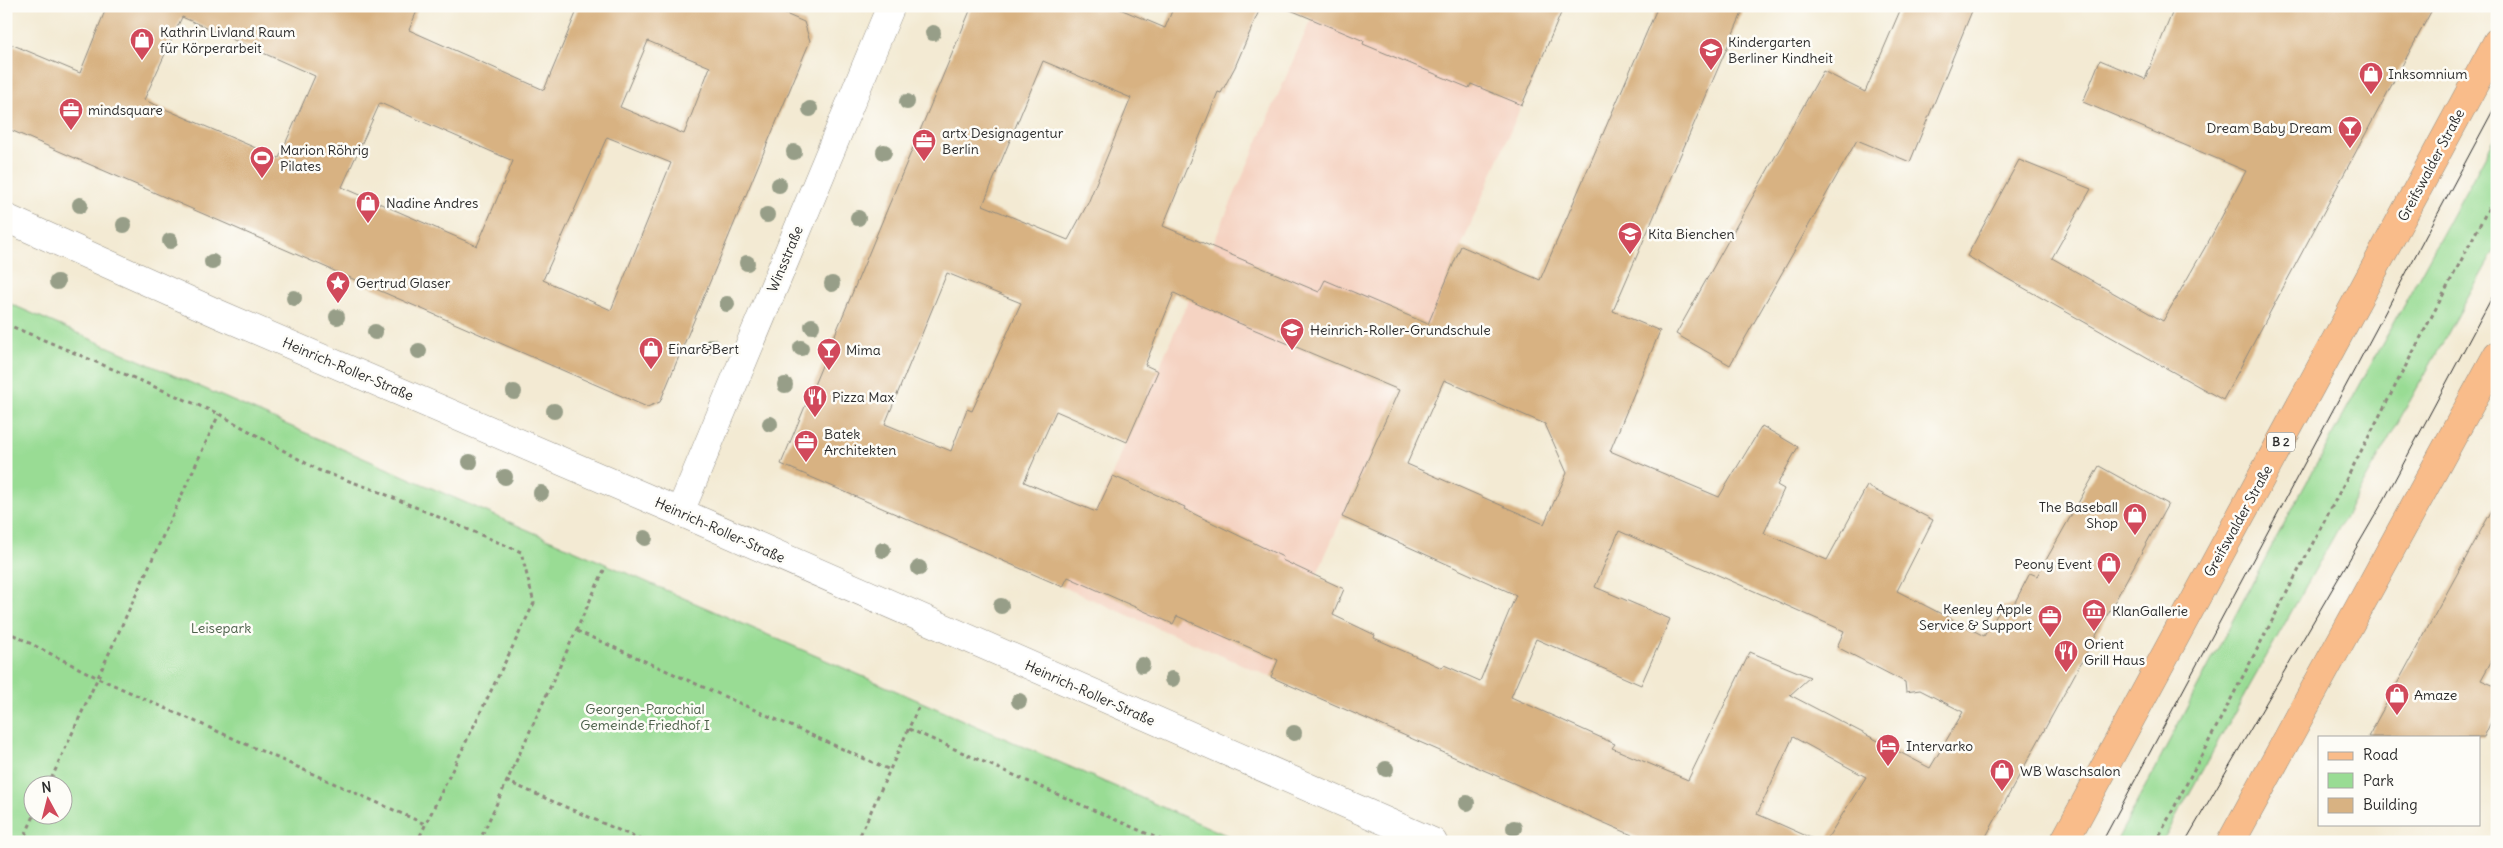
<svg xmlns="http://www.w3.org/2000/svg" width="2503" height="848" font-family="Delius,sans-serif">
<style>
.built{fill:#f5d3c2}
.green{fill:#99dc94;stroke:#628460;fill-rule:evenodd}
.building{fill:#d8b282;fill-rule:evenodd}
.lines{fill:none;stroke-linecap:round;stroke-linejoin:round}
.minor-casing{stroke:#8f8a7f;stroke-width:29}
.primary-casing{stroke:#8f8a7f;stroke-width:29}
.path{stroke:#8f8a7f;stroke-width:3;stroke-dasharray:4 4;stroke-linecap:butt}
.minor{stroke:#fff;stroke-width:28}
.primary{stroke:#f9bc8a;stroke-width:28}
.tram{stroke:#2b2b2b;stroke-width:1}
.tree{fill:#979e88}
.labels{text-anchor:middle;stroke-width:5;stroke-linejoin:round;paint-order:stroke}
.shield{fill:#fdfcf7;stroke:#6a6a68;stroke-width:1}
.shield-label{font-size:12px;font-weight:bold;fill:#2b2b2b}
.poi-label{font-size:14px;fill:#2b2b2b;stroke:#fdfcf7;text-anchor:start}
.street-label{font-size:14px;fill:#2b2b2b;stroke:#fdfcf7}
.park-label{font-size:14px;fill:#4c604a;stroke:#fdfcf7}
</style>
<rect width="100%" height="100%" fill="#fdfcf7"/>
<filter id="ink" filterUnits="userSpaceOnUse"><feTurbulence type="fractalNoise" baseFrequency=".02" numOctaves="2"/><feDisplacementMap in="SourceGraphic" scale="10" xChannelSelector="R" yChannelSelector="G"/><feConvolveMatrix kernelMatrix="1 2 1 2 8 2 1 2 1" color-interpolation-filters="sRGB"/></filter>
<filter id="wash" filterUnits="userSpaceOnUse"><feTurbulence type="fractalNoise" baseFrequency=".0096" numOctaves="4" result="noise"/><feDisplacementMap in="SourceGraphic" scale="20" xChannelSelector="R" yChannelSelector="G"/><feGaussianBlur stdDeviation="1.12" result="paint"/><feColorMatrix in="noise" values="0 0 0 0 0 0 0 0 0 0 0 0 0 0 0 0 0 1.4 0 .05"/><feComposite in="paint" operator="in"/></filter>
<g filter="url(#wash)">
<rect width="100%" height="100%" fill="#f3ead3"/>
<polygon class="built" points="1317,6 1564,6 1425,331 1271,677 1063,587"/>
<g class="green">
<polygon points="2497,134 2497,246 2162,842 2116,842 2274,542"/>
<path d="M6,302L1242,842H6ZM32,786H62V816H32Z"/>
</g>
<g id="blocks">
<g class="building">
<path d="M107,6H419L409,30L544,90L579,6H767L804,22L810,41L660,402L647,407L6,128V42L80,73ZM182,17L315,76L279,158L144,100ZM648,41L710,67L684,134L620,107ZM380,103L513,161L477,246L342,187ZM607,137L671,163L611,310L543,280Z"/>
<path d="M972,6H1113L1165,28L1174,6H1261L1235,67L1221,93L1218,92L1163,226L1319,292L1325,280L1428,324L1461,246L1540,280L1658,6H1745L1613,311L1660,331L1610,451L1719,497L1762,426L1798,447L1777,485L1784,489L1764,533L1827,560L1867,486L1933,520L1897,591L1984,636L2002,607L2014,604L2030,573L2037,576L2099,466L2168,504L1983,842H1825L1866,777L1793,737L1757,814L1820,842H1648L1271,677L1278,660L1177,616L1173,624L1068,577L1063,587L781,464ZM1043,61L1131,98L1088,203L1068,240L983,205ZM947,273L1021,303L972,411L967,409L951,451L885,424ZM1174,293L1234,321L1399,390L1342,517L1516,595L1480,681L1444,665L1442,668L1374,638L1375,635L1333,615L1344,589L1282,560L1283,557L1184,509L1185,507L1113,476L1096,512L1024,482L1056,411L1127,442L1158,371L1145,365ZM1444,380L1545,424L1567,473L1544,524L1407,464ZM1619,531L1844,631L1837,647L1905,682L1906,692L1920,690L1963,712L1930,768L1790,695L1810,677L1750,652L1688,780L1612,748L1615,744L1511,697L1536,639L1641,685L1670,619L1595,587Z"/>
<polygon points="1281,6 1564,6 1522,105 1471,84 1469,88 1363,44 1364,41"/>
<polygon points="1902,6 1974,6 1910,162 1857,140 1730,365 1676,334 1823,71 1865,92"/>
<polygon points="2175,6 2434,6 2223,400 1967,256 2019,160 2091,189 2052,258 2163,321 2211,237 2246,171 2083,102 2100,60 2145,79"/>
<polygon points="2497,501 2497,651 2481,680 2497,687 2497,709 2484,737 2368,737"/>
</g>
</g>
</g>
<g filter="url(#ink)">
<use href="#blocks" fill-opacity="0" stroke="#8f8a7f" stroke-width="1"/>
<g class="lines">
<defs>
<g id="minor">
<polyline points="6,218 219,314 680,512 1433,842"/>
<polyline points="680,512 891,6"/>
</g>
<g id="primary">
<polyline points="2064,842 2497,42"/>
<polyline points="2231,842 2497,355"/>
</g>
</defs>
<use href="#minor" class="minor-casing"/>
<use href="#primary" class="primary-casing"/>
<g class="path">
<polyline points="6,324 219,414 318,470 375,490 521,552 534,603 417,842"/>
<polyline points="6,631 98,678 425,824"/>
<polyline points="577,631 890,770"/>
<polyline points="909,729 1166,842"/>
<polyline points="506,781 646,842"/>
<polyline points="48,786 219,414"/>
<polyline points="22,842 34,816"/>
<polyline points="479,842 604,570"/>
<polyline points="857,842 918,708"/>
<polyline points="2156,842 2497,192"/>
</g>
<use href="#minor" class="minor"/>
<use href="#primary" class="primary"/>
<g class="tram">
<polyline points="2102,842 2497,103"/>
<polyline points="2185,842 2384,500 2497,288"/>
</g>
</g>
<g class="tree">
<circle cx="933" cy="33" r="8"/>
<circle cx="907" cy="102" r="8"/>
<circle cx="810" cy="109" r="8"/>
<circle cx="794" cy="152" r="8"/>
<circle cx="884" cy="152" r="8"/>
<circle cx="779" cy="185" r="8"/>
<circle cx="80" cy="205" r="8"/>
<circle cx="767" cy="215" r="8"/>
<circle cx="858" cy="218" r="8"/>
<circle cx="124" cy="225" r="8"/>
<circle cx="170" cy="241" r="8"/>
<circle cx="212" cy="262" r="8"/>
<circle cx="747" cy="263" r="8"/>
<circle cx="57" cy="282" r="8"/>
<circle cx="832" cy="284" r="8"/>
<circle cx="294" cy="298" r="8"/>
<circle cx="727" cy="304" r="8"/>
<circle cx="337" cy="317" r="8"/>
<circle cx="812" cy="326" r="8"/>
<circle cx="375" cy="332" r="8"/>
<circle cx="712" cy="346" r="8"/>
<circle cx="801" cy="348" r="8"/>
<circle cx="419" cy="351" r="8"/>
<circle cx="785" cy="385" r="8"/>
<circle cx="514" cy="392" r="8"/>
<circle cx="554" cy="411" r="8"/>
<circle cx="770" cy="424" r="8"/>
<circle cx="470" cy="462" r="8"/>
<circle cx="505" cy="477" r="8"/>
<circle cx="541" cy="493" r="8"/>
<circle cx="645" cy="538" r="8"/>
<circle cx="883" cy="550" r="8"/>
<circle cx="919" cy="568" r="8"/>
<circle cx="1001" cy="606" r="8"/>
<circle cx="1142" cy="665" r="8"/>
<circle cx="1172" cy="679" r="8"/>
<circle cx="1019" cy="701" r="8"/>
<circle cx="1294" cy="733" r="8"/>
<circle cx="1386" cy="769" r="8"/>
<circle cx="1467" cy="803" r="8"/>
<circle cx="1514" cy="828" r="8"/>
</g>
</g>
<defs>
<symbol id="shop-pin" viewBox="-11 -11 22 30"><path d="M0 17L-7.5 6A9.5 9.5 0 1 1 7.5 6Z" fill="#d1495b" stroke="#fdfcf7"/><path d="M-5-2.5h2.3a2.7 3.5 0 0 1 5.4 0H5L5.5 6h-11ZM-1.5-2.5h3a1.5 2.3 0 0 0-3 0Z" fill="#fff"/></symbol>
<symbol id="school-pin" viewBox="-11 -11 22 30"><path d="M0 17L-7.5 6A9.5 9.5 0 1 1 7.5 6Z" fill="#d1495b" stroke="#fdfcf7"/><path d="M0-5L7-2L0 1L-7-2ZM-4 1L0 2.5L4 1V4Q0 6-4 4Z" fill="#fff"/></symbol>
<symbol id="office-pin" viewBox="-11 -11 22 30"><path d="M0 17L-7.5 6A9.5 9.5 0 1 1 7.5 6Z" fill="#d1495b" stroke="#fdfcf7"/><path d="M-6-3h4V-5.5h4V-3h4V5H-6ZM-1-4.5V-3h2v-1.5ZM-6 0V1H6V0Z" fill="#fff"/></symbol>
<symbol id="bar-pin" viewBox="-11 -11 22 30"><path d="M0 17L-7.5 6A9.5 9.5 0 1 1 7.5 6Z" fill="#d1495b" stroke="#fdfcf7"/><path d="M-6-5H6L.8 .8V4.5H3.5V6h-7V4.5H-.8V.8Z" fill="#fff"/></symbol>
<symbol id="stadium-pin" viewBox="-11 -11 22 30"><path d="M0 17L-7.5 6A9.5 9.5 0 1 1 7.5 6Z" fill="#d1495b" stroke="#fdfcf7"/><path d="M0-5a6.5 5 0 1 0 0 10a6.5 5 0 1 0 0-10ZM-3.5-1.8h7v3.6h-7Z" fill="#fff"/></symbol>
<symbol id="sight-pin" viewBox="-11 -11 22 30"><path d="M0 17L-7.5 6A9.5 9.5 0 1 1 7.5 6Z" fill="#d1495b" stroke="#fdfcf7"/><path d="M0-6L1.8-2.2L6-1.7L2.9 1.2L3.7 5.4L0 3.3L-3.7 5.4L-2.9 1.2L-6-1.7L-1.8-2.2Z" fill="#fff"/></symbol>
<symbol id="restaurant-pin" viewBox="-11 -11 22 30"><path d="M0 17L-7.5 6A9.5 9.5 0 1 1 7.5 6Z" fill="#d1495b" stroke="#fdfcf7"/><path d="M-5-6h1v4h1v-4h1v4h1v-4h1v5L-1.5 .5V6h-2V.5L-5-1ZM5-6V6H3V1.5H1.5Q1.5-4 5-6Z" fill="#fff"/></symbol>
<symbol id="museum-pin" viewBox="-11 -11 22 30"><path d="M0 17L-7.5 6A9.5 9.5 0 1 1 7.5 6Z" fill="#d1495b" stroke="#fdfcf7"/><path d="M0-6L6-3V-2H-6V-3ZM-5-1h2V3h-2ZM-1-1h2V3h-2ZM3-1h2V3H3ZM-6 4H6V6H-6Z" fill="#fff"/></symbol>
<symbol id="hotel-pin" viewBox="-11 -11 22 30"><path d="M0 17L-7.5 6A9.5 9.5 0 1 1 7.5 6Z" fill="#d1495b" stroke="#fdfcf7"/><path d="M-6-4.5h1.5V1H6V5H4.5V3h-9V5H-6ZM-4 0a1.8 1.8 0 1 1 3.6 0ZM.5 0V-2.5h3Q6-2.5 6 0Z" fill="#fff"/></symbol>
</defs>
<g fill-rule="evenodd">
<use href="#shop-pin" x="128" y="26" width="28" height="38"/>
<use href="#school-pin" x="1697" y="36" width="28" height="38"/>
<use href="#shop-pin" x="2357" y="60" width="28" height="38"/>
<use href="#office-pin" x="57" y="96" width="28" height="38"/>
<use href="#bar-pin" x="2336" y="114" width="28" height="38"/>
<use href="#office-pin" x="910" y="127" width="28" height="38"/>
<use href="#stadium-pin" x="248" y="144" width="28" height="38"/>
<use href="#shop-pin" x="354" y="189" width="28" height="38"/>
<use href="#school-pin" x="1616" y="220" width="28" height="38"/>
<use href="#sight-pin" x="324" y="269" width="28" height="38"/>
<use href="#school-pin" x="1278" y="316" width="28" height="38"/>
<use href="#shop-pin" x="637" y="335" width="28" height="38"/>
<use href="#bar-pin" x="815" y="336" width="28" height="38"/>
<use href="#restaurant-pin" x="801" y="383" width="28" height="38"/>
<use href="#office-pin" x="792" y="428" width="28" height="38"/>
<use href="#shop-pin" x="2121" y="501" width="28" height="38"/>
<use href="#shop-pin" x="2095" y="550" width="28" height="38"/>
<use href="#museum-pin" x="2080" y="597" width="28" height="38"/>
<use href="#office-pin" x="2036" y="603" width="28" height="38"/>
<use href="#restaurant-pin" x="2052" y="638" width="28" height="38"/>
<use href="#shop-pin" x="2383" y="681" width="28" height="38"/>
<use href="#hotel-pin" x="1874" y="732" width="28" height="38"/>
<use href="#shop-pin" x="1988" y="757" width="28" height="38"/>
</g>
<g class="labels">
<rect class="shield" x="2267" y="432.5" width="28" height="19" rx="4"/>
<g class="shield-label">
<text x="2281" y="446">B 2</text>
</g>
<g class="poi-label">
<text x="160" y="37">Kathrin Livland Raum<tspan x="160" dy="16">für Körperarbeit</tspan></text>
<text x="1728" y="47">Kindergarten<tspan x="1728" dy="16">Berliner Kindheit</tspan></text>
<text x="2388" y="79">Inksomnium</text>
<text x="88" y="115">mindsquare</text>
<text x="2332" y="133" text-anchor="end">Dream Baby Dream</text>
<text x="942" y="138">artx Designagentur<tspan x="942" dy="16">Berlin</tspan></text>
<text x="280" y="155">Marion Röhrig<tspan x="280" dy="16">Pilates</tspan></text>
<text x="386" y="208">Nadine Andres</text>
<text x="1648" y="239">Kita Bienchen</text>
<text x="356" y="288">Gertrud Glaser</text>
<text x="1310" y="335">Heinrich-Roller-Grundschule</text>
<text x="668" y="354">Einar&amp;Bert</text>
<text x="846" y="355">Mima</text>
<text x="832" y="402">Pizza Max</text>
<text x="824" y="439">Batek<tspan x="824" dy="16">Architekten</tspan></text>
<text x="2118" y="512" text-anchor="end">The Baseball<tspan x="2118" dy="16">Shop</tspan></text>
<text x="2092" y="569" text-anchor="end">Peony Event</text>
<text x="2032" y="614" text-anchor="end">Keenley Apple<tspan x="2032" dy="16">Service &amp; Support</tspan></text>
<text x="2112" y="616">KlanGallerie</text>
<text x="2084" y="649">Orient<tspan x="2084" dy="16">Grill Haus</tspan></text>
<text x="2414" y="700">Amaze</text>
<text x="1906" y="751">Intervarko</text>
<text x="2020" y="776">WB Waschsalon</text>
</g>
<g class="street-label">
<text transform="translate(2431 165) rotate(-62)" y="5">Greifswalder Straße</text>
<text transform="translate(785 259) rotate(-67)" y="5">Winsstraße</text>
<text transform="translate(348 369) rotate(23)" y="5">Heinrich-Roller-Straße</text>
<text transform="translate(2238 521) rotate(-61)" y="5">Greifswalder Straße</text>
<text transform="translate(720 530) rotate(24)" y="5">Heinrich-Roller-Straße</text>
<text transform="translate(1090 693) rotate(24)" y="5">Heinrich-Roller-Straße</text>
</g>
<g class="park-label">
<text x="221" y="633">Leisepark</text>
<text x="645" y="714">Georgen-Parochial<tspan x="645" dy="16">Gemeinde Friedhof I</tspan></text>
</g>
</g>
<rect width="2503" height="848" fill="none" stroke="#fdfcf7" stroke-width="25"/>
<rect x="2318" y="736" width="162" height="90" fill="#fdfcf7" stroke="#a9a8a5"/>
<rect x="2328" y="752" width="25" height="8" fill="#f9bc8a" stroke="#a9a8a5"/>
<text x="2363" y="760" font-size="15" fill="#2b2b2b">Road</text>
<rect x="2328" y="773" width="25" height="15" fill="#99dc94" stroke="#a9a8a5"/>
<text x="2363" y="786" font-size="15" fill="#2b2b2b">Park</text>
<rect x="2328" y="798" width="25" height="15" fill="#d8b282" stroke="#a9a8a5"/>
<text x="2363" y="810" font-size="15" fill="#2b2b2b">Building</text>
<g transform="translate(48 800) rotate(353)"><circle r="24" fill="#fdfcf7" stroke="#a9a8a5"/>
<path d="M0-4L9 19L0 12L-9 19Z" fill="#d1495b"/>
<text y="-8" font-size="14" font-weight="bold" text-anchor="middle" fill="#2b2b2b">N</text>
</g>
</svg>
